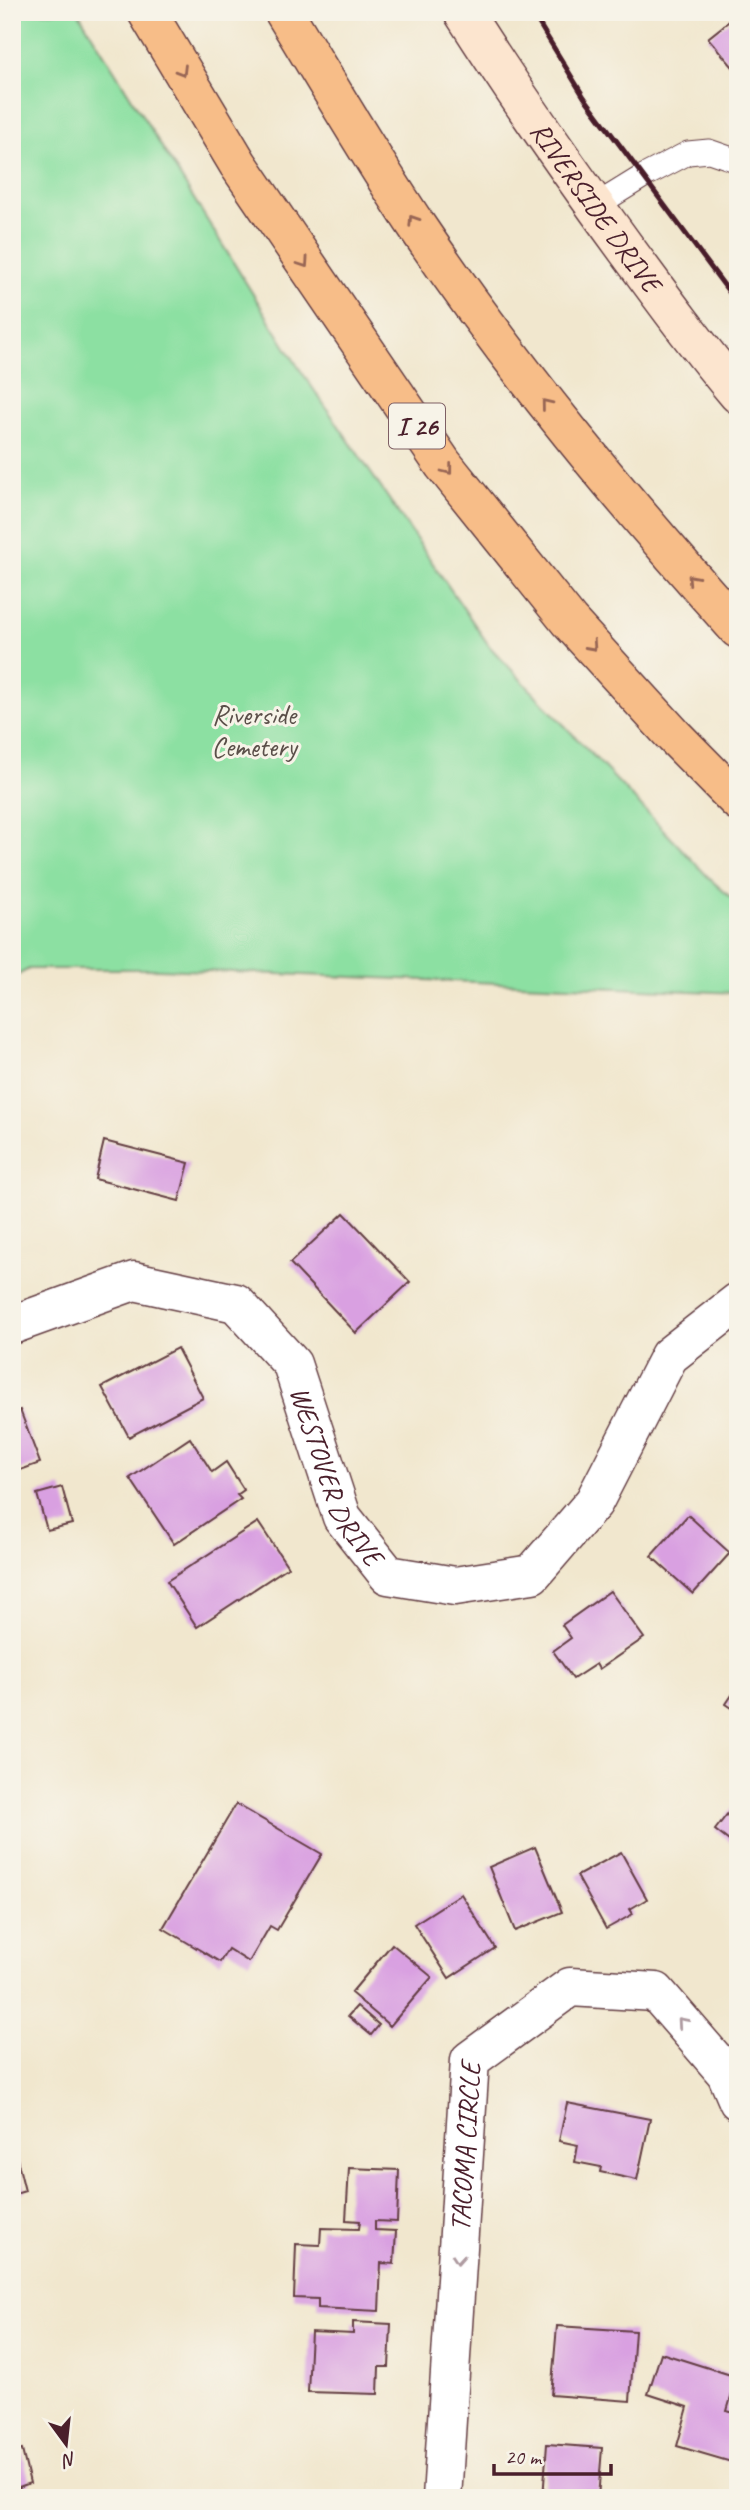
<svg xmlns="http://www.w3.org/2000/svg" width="750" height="2510" font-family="Caveat,sans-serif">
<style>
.green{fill:#8ce0a2;stroke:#6b8066;stroke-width:2}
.building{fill:#d9a0e1}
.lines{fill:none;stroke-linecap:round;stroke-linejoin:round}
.lane-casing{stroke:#633d43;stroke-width:25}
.street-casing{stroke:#633d43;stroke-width:41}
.secondary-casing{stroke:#633d43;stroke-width:41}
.highway-casing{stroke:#633d43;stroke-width:41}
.lane{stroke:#fff;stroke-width:23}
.street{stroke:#fff;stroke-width:38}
.secondary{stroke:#fce5cf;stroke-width:38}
.highway{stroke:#f7bd88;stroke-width:38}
.rail{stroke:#4a1f2b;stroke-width:5}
.oneway{stroke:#986655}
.oneway2{stroke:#ae9aa0}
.labels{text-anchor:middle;stroke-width:6;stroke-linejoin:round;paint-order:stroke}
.shield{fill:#f7f3e8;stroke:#7e5f64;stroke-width:2}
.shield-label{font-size:26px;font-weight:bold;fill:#4a1f2b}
.street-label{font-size:28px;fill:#4a1f2b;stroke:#f7f3e8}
.park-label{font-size:28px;fill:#5a4f49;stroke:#f7f3e8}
</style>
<rect width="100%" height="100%" fill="#f7f3e8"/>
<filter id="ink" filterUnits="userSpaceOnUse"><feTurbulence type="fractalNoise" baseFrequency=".0143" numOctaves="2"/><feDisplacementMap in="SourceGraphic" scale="14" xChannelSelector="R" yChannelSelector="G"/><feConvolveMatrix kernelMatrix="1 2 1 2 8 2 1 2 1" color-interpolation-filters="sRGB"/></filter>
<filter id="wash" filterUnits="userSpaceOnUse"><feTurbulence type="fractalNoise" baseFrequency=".00686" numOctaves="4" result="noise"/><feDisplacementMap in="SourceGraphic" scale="28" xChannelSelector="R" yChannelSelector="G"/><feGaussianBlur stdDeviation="1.57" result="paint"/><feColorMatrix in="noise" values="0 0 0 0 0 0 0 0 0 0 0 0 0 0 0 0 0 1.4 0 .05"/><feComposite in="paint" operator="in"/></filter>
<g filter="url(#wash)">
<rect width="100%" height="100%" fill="#f1e7ce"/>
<polygon class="green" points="12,12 78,12 297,365 490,647 711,880 738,904 738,993 159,969 29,969 12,978"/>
<g id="blocks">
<g class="building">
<polygon points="738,14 738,73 708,38"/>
<polygon points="104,1141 189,1163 179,1201 95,1179"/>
<polygon points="344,1213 410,1282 356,1333 290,1263"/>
<polygon points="177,1348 203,1398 129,1437 102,1387"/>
<polygon points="20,1410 40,1463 12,1473 12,1412"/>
<polygon points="190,1438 212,1472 226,1462 244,1490 237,1495 241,1499 174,1544 130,1478"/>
<polygon points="62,1487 72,1524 47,1530 37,1494"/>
<polygon points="688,1515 730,1553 693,1594 651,1556"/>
<polygon points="258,1522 288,1567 197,1627 167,1581"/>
<polygon points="610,1591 644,1638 599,1669 596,1664 573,1679 553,1651 571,1638 562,1625"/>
<polygon points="738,1686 738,1712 726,1704"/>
<polygon points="738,1800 738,1848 715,1830"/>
<polygon points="236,1804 322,1854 277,1930 270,1926 249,1962 228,1949 220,1962 163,1928"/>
<polygon points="535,1847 562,1912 515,1931 489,1867"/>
<polygon points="621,1852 647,1899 630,1909 633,1914 606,1929 577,1876"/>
<polygon points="461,1894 495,1948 449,1978 414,1924"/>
<polygon points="392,1944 432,1977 390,2026 351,1993"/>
<polygon points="357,2006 379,2025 371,2035 348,2016"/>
<polygon points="567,2103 650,2119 637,2180 600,2172 601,2167 575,2162 578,2145 559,2141"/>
<polygon points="13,2143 25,2191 12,2195 12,2144"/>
<polygon points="349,2168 399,2170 397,2222 375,2221 375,2230 396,2231 394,2264 381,2263 379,2311 318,2308 318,2299 294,2298 296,2244 320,2245 321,2228 359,2229 360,2221 346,2220"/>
<polygon points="353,2322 391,2324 389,2367 379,2367 378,2394 308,2392 311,2332 353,2334"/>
<polygon points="557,2326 635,2331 630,2401 551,2395"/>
<polygon points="661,2353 737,2377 727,2411 738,2414 738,2464 677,2446 688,2407 648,2394"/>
<polygon points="547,2444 602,2448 598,2498 543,2498"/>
<polygon points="22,2450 30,2483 19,2487 22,2498 12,2498 12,2452"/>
</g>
</g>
</g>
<g filter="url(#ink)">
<use href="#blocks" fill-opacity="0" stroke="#633d43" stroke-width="2"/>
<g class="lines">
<defs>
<polyline id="lane" points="595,206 642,177 688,153 709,151 738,161"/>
<g id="street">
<path id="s1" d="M12,1325L134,1281L236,1303L292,1364L342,1517L388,1575L455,1586L532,1574L594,1502L669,1356L738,1302"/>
<path id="s2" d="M442,2498L470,2060L570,1987L656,1992L726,2073L738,2101"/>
</g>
<g id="secondary">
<path id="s3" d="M463,12C515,94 570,172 627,250C663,299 699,348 738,394"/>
</g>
<g id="highway">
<polyline points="147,12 238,164 443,464 569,621 674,736 738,801"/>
<path d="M284,12C328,84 371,158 418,228C514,370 624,502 738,629"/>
</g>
</defs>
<use href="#lane" class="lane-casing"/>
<use href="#street" class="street-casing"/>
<use href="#secondary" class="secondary-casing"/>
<use href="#highway" class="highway-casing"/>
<use href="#lane" class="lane"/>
<use href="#street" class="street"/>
<use href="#secondary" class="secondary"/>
<use href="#highway" class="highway"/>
<polyline class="rail" points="532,12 584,97 738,304"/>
</g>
<defs><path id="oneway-chevron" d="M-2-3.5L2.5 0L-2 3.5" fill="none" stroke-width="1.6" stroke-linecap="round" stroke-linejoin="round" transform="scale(1.75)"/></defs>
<g class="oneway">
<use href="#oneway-chevron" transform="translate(182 71) rotate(59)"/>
<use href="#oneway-chevron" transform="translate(413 220) rotate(-123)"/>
<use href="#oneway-chevron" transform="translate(304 263) rotate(56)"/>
<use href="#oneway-chevron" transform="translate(546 404) rotate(-129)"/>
<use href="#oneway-chevron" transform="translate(448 470) rotate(52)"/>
<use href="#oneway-chevron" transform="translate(692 579) rotate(-132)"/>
<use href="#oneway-chevron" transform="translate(592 646) rotate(48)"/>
</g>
<g class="oneway2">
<use href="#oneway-chevron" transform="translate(682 2022) rotate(-131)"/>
<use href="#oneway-chevron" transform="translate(458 2259) rotate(94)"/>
</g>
</g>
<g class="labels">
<rect class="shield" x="389" y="403.5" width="56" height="45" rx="5"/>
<g class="shield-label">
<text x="417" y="435">I 26</text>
</g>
<g class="street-label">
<text dy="10" stroke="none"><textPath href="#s3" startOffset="236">RIVERSIDE DRIVE</textPath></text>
<text dy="10" stroke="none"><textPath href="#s1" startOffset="438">WESTOVER DRIVE</textPath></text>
<text dy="10" stroke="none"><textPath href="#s2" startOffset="352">TACOMA CIRCLE</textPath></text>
</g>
<g class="park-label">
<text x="254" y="724">Riverside<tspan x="254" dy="32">Cemetery</tspan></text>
</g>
</g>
<rect width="750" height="2510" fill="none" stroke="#f7f3e8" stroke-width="42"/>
<g transform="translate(66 2444) rotate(165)" stroke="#f7f3e8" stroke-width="5" paint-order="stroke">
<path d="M0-5L12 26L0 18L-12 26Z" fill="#4a1f2b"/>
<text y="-10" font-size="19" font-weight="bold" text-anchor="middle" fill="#4a1f2b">N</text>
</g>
<path d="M494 2464v10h117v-10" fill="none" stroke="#4a1f2b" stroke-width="3.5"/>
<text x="505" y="2464" font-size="21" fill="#4a1f2b" stroke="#f7f3e8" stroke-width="5" paint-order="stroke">20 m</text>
</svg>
